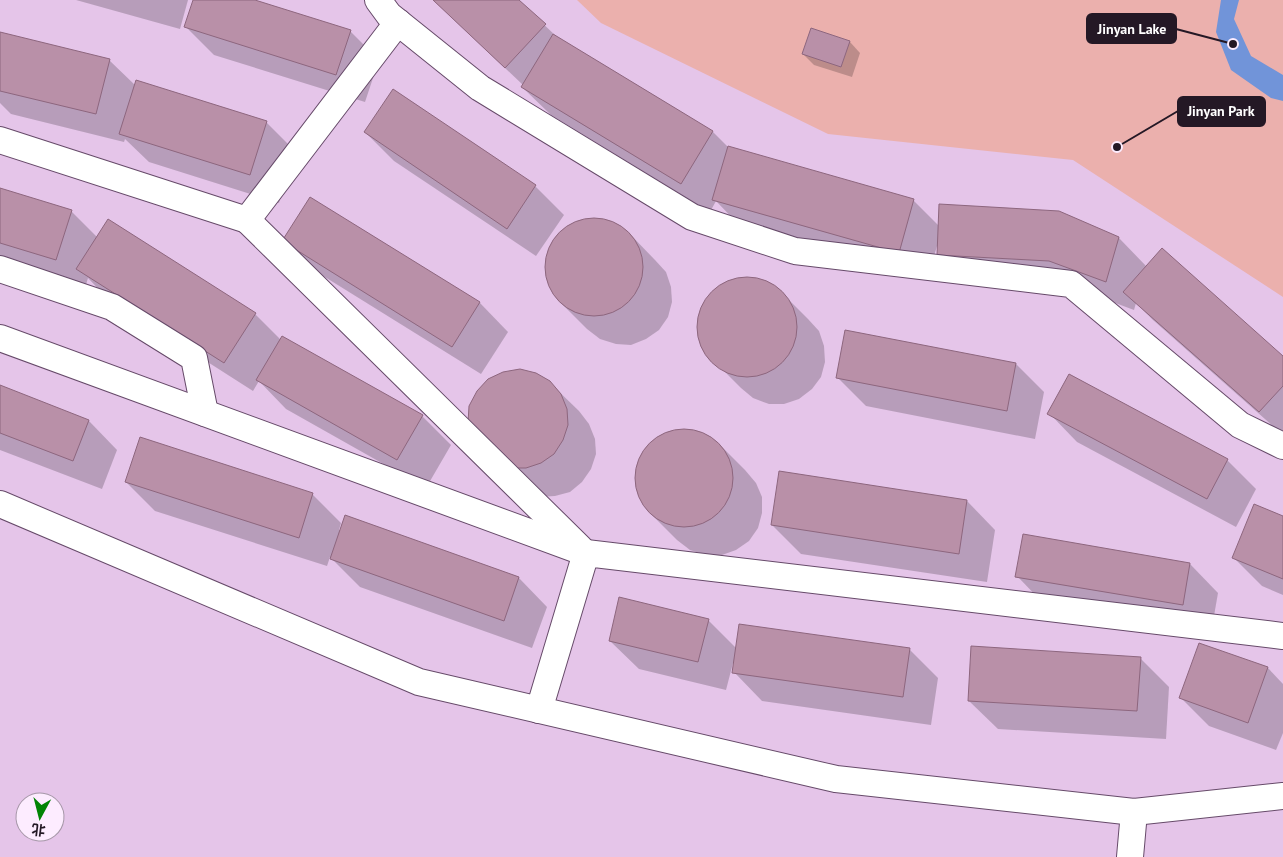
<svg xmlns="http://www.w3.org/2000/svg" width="1283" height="857" font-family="'PT Sans','Noto Sans SC',sans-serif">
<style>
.green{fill:#ebb0ad}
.water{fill:#7194d9}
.shadow{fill:#0003}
.building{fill:#b990a8;stroke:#8d667e}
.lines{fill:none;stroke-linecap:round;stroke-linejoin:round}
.minor-casing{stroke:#664a69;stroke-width:28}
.minor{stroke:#fff;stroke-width:26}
.leader{fill:none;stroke:#241825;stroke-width:2}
.callout-dot{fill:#241825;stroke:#fdecff;stroke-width:2}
.callout{fill:#241825;stroke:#241825;stroke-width:2}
.callout-label{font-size:14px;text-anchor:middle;font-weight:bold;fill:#fff}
</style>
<rect width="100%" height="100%" fill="#e5c5e9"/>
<polygon class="green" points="577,0 1283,0 1283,297 1073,160 828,134 601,23"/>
<polygon class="water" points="1221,0 1239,0 1234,19 1251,56 1283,75 1283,101 1271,98 1231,70 1216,32"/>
<g class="shadow">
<polygon points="76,0 188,0 180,29"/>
<polygon points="194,0 251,0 350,31 379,60 365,102 214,55 186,27"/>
<polygon points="433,0 518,0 557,37 713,132 729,148 914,201 939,226 1059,212 1119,238 1147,267 1283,357 1283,435 1153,320 1136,303 1134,310 1078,289 966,283 938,254 938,246 937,246 927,280 742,228 716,201 710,212 551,115 522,87 523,85"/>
<polygon points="0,33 109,60 136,86 266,122 295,151 279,203 149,162 125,139 124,142 11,114 0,103"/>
<polygon points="850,42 860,53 852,77 814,65 803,54"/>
<polygon points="394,91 535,186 564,215 536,256 394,161 365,132"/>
<polygon points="0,189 71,211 98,238 255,314 281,340 422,416 451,445 426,488 286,409 259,381 253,391 106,297 88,278 85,288 0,262"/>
<polygon points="310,198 480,303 508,332 481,374 312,269 283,241"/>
<polygon points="596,219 612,222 626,230 655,260 666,272 671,287 672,302 668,317 659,330 646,339 631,345 616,344 600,339 587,329 558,300 550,286 546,270 547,255 554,240 566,228 580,221"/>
<polygon points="749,278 765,281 779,290 808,319 819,331 824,346 825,362 821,377 812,389 799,399 784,404 769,404 753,398 741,388 712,359 703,345 699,330 700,314 707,299 719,287 733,280"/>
<polygon points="1016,364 1044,392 1035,439 866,406 838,378"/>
<polygon points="1069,376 1227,460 1256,489 1236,527 1077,442 1049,413"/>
<polygon points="549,382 579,411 589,424 595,439 596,454 591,469 582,482 570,492 555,496 539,497 511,481"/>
<polygon points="0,387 89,421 117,450 102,489 0,450"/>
<polygon points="686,429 702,433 716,441 745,470 756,483 762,497 762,513 758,528 749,541 736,550 722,555 706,555 690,550 677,540 648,511 639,497 636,481 637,465 644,451 655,439 670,432"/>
<polygon points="126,482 312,494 341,523 339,530 341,531 346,516 519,578 547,607 532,648 360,587 330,557 327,566 155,511"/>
<polygon points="967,501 995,530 987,582 801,554 772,525"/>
<polygon points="1283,517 1283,595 1262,586 1234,558"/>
<polygon points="1190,564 1218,593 1211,633 1045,605 1017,576"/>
<polygon points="708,620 737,649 909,649 938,678 931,725 762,701 734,672 735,664 733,663 726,690 639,669 610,641"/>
<polygon points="1200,644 1268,668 1283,684 1283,733 1276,750 1209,726 1181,698"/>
<polygon points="1140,658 1169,687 1166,739 998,729 969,701"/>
</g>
<g class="building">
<polygon points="193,0 255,0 351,30 336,75 184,27"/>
<polygon points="433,0 519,0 546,24 505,68"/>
<polygon points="811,28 850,41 841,67 802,54"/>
<polygon points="0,32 110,59 96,114 0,91"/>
<polygon points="553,34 713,131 681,184 521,87"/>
<polygon points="136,80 267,121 250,175 119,134"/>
<polygon points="393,89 536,185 507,229 364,132"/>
<polygon points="728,146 914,199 899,253 712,200"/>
<polygon points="0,188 72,210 56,260 0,243"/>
<polygon points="310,197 480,302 452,347 282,241"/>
<polygon points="939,204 1059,211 1119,237 1106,282 1049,261 937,255"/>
<circle cx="594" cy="267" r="49"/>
<polygon points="108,219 256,313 224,363 76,269"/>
<polygon points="1162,248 1283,356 1283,386 1259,412 1123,292"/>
<circle cx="747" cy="327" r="50"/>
<polygon points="845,330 1016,363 1007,411 836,378"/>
<polygon points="282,336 423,415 397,460 256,380"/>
<polygon points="520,369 536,373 550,381 561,394 567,409 568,425 563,440 554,454 541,463 526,468 510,468 468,423 469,406 477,391 488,379 503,372"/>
<polygon points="1069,374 1228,459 1207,499 1047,414"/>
<polygon points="0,385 89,420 73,461 0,433"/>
<circle cx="684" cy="478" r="49"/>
<polygon points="140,437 313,493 299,538 125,482"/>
<polygon points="779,471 967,500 959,554 771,525"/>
<polygon points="1254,504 1283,516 1283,579 1232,558"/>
<polygon points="345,515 519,577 504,621 330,559"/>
<polygon points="1023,534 1190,563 1183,605 1015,577"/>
<polygon points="619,597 709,619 698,662 609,641"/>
<polygon points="739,624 910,648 903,697 732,673"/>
<polygon points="1199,643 1268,667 1248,723 1179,698"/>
<polygon points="971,646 1141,657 1137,711 968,701"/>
</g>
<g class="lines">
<defs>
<g id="minor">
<polyline points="378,0 389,15 480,88 692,217 795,251 1071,284 1240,425 1283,446"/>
<polyline points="0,140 247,220 398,22"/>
<polyline points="247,220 580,548"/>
<polyline points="0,269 112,307 194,358 205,413"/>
<polyline points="0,338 586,553"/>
<polyline points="0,504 419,682 836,779 1134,812 1283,796"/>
<polyline points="539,710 586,553 1283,636"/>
<polyline points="1130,857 1134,812"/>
</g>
</defs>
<use href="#minor" class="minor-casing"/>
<use href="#minor" class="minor"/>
</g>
<path class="leader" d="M1233 44L1176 29M1117 147L1178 111"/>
<g class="callout-dot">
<circle cx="1233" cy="44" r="5"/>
<circle cx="1117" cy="147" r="5"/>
</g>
<g class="callout">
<rect x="1087" y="14" width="89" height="29" rx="5"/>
<rect x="1178" y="97" width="87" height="29" rx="5"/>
</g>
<g class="callout-label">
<text x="1132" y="34">Jinyan Lake</text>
<text x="1221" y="116">Jinyan Park</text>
</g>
<g transform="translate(40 817) rotate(187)"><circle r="24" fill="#fdecff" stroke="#a697a8"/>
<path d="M0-4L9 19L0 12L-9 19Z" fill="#018404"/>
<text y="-8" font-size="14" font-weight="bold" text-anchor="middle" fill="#241825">北</text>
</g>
</svg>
